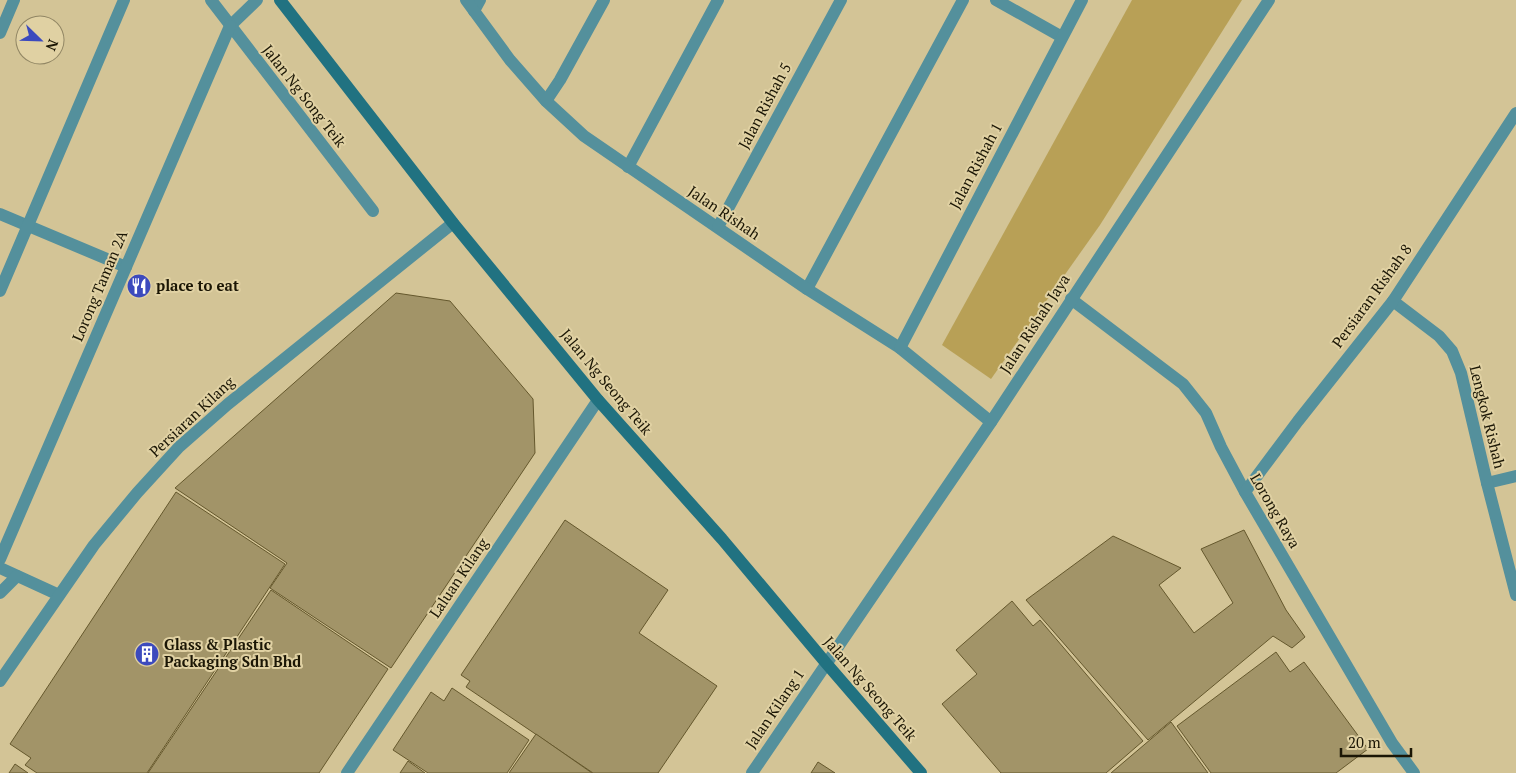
<svg xmlns="http://www.w3.org/2000/svg" width="1516" height="773" font-family="'PT Serif',serif">
<style>
.green{fill:#b8a056}
.building{fill:#a29468;stroke:#65582d}
.lines{fill:none;stroke-linecap:round;stroke-linejoin:round}
.service{stroke:#54909c;stroke-width:12}
.minor{stroke:#54909c;stroke-width:12}
.secondary{stroke:#217281;stroke-width:12}
.labels{text-anchor:middle;stroke-width:4;stroke-linejoin:round;paint-order:stroke}
.street-label{font-size:15px;fill:#1b1605;stroke:#e0d1a3}
.poi-label{font-size:15px;font-weight:bold;fill:#1b1605;stroke:#e0d1a3;text-anchor:start}
</style>
<rect width="100%" height="100%" fill="#d3c496"/>
<polygon class="green" points="1132,0 1242,0 1100,225 991,379 942,345"/>
<g class="building">
<polygon points="396,293 450,301 533,399 535,453 391,668 270,588 287,563 175,488"/>
<polygon points="176,492 285,564 147,773 37,773 25,765 31,758 10,744"/>
<polygon points="565,520 668,590 639,633 717,686 658,773 593,773 466,687 470,681 461,675"/>
<polygon points="1244,530 1286,610 1305,637 1292,648 1273,636 1148,740 1026,600 1113,536 1181,568 1159,585 1194,633 1233,603 1201,549"/>
<polygon points="271,590 388,669 319,773 148,773"/>
<polygon points="1012,601 1033,626 1040,620 1143,741 1106,773 1001,773 942,704 977,674 956,650"/>
<polygon points="1276,652 1290,672 1304,662 1368,749 1336,773 1211,773 1177,726"/>
<polygon points="452,688 529,740 507,773 428,773 393,750 431,692 444,701"/>
<polygon points="1171,722 1208,773 1111,773"/>
<polygon points="536,734 592,773 509,773"/>
<polygon points="408,761 425,773 400,773"/>
<polygon points="818,762 835,773 811,773"/>
<polygon points="15,764 28,773 9,773"/>
</g>
<g class="lines">
<g class="service">
<polyline points="996,0 1062,37"/>
<polyline points="474,11 480,0"/>
<polyline points="230,26 257,0"/>
<polyline points="628,167 718,0"/>
<polyline points="0,214 126,267"/>
<polyline points="807,289 963,0"/>
<polyline points="0,291 124,0"/>
<polyline points="1487,483 1516,476"/>
</g>
<g class="minor">
<polyline points="211,0 373,211"/>
<polyline points="466,0 510,60 546,101 584,136 807,289 900,348 991,422"/>
<polyline points="0,33 14,0"/>
<polyline points="546,101 560,80 604,0"/>
<polyline points="718,227 841,0"/>
<polyline points="1071,299 1183,384 1206,413 1221,447 1245,492 1392,743 1414,773"/>
<polyline points="1393,301 1439,336 1452,351 1461,373 1487,483 1516,595"/>
<polyline points="900,348 1082,0"/>
<polyline points="1245,492 1298,421 1393,301 1516,113"/>
<polyline points="0,559 230,26"/>
<polyline points="0,568 59,595"/>
<polyline points="0,593 17,576"/>
<polyline points="0,681 94,545 137,493 179,447 228,404 453,223"/>
<polyline points="347,773 598,400"/>
<polyline points="752,773 991,422 1269,0"/>
</g>
<polyline class="secondary" points="280,0 453,223 598,400 722,539 826,663 921,773"/>
</g>
<defs>
<symbol id="restaurant-disc" viewBox="-11 -11 22 22"><circle r="9.5" fill="#3c4abd" stroke="#e0d1a3"/><path d="M-5-6h1v4h1v-4h1v4h1v-4h1v5L-1.5 .5V6h-2V.5L-5-1ZM5-6V6H3V1.5H1.5Q1.5-4 5-6Z" fill="#fff"/></symbol>
<symbol id="building-disc" viewBox="-11 -11 22 22"><circle r="9.5" fill="#3c4abd" stroke="#e0d1a3"/><path d="M-4-6H4V6H1V3H-1V6H-4ZM-2.5-4.3h1.7v1.8h-1.7ZM.8-4.3h1.7v1.8H.8ZM-2.5-1h1.7V.8h-1.7ZM.8-1h1.7V.8H.8Z" fill="#fff"/></symbol>
</defs>
<g fill-rule="evenodd">
<use href="#restaurant-disc" x="125" y="272" width="28" height="28"/>
<use href="#building-disc" x="133" y="640" width="28" height="28"/>
</g>
<g class="labels">
<g class="street-label">
<text transform="translate(304 96) rotate(52)" y="5">Jalan Ng Song Teik</text>
<text transform="translate(765 106) rotate(-62)" y="5">Jalan Rishah 5</text>
<text transform="translate(976 166) rotate(-62)" y="5">Jalan Rishah 1</text>
<text transform="translate(724 213) rotate(34)" y="5">Jalan Rishah</text>
<text transform="translate(100 286) rotate(-67)" y="5">Lorong Taman 2A</text>
<text transform="translate(1372 296) rotate(-54)" y="5">Persiaran Rishah 8</text>
<text transform="translate(1035 324) rotate(-57)" y="5">Jalan Rishah Jaya</text>
<text transform="translate(606 382) rotate(50)" y="5">Jalan Ng Seong Teik</text>
<text transform="translate(192 417) rotate(-43)" y="5">Persiaran Kilang</text>
<text transform="translate(1487 417) rotate(76)" y="5">Lengkok Rishah</text>
<text transform="translate(1275 511) rotate(60)" y="5">Lorong Raya</text>
<text transform="translate(459 578) rotate(-56)" y="5">Laluan Kilang</text>
<text transform="translate(870 689) rotate(49)" y="5">Jalan Ng Seong Teik</text>
<text transform="translate(775 709) rotate(-56)" y="5">Jalan Kilang 1</text>
</g>
<g class="poi-label">
<text x="156" y="291">place to eat</text>
<text x="164" y="650">Glass &amp; Plastic<tspan x="164" dy="17">Packaging Sdn Bhd</tspan></text>
</g>
</g>
<g transform="translate(40 40) rotate(113)"><circle r="24" fill="#e0d1a3" stroke="#918664"/>
<path d="M0-4L9 19L0 12L-9 19Z" fill="#3c4abd"/>
<text y="-8" font-size="14" font-weight="bold" text-anchor="middle" fill="#1b1605">N</text>
</g>
<path d="M1341 748v8h70v-8" fill="none" stroke="#1b1605" stroke-width="2.5"/>
<text x="1348" y="748" font-size="15" fill="#1b1605" stroke="#e0d1a3" stroke-width="4" paint-order="stroke">20 m</text>
</svg>
